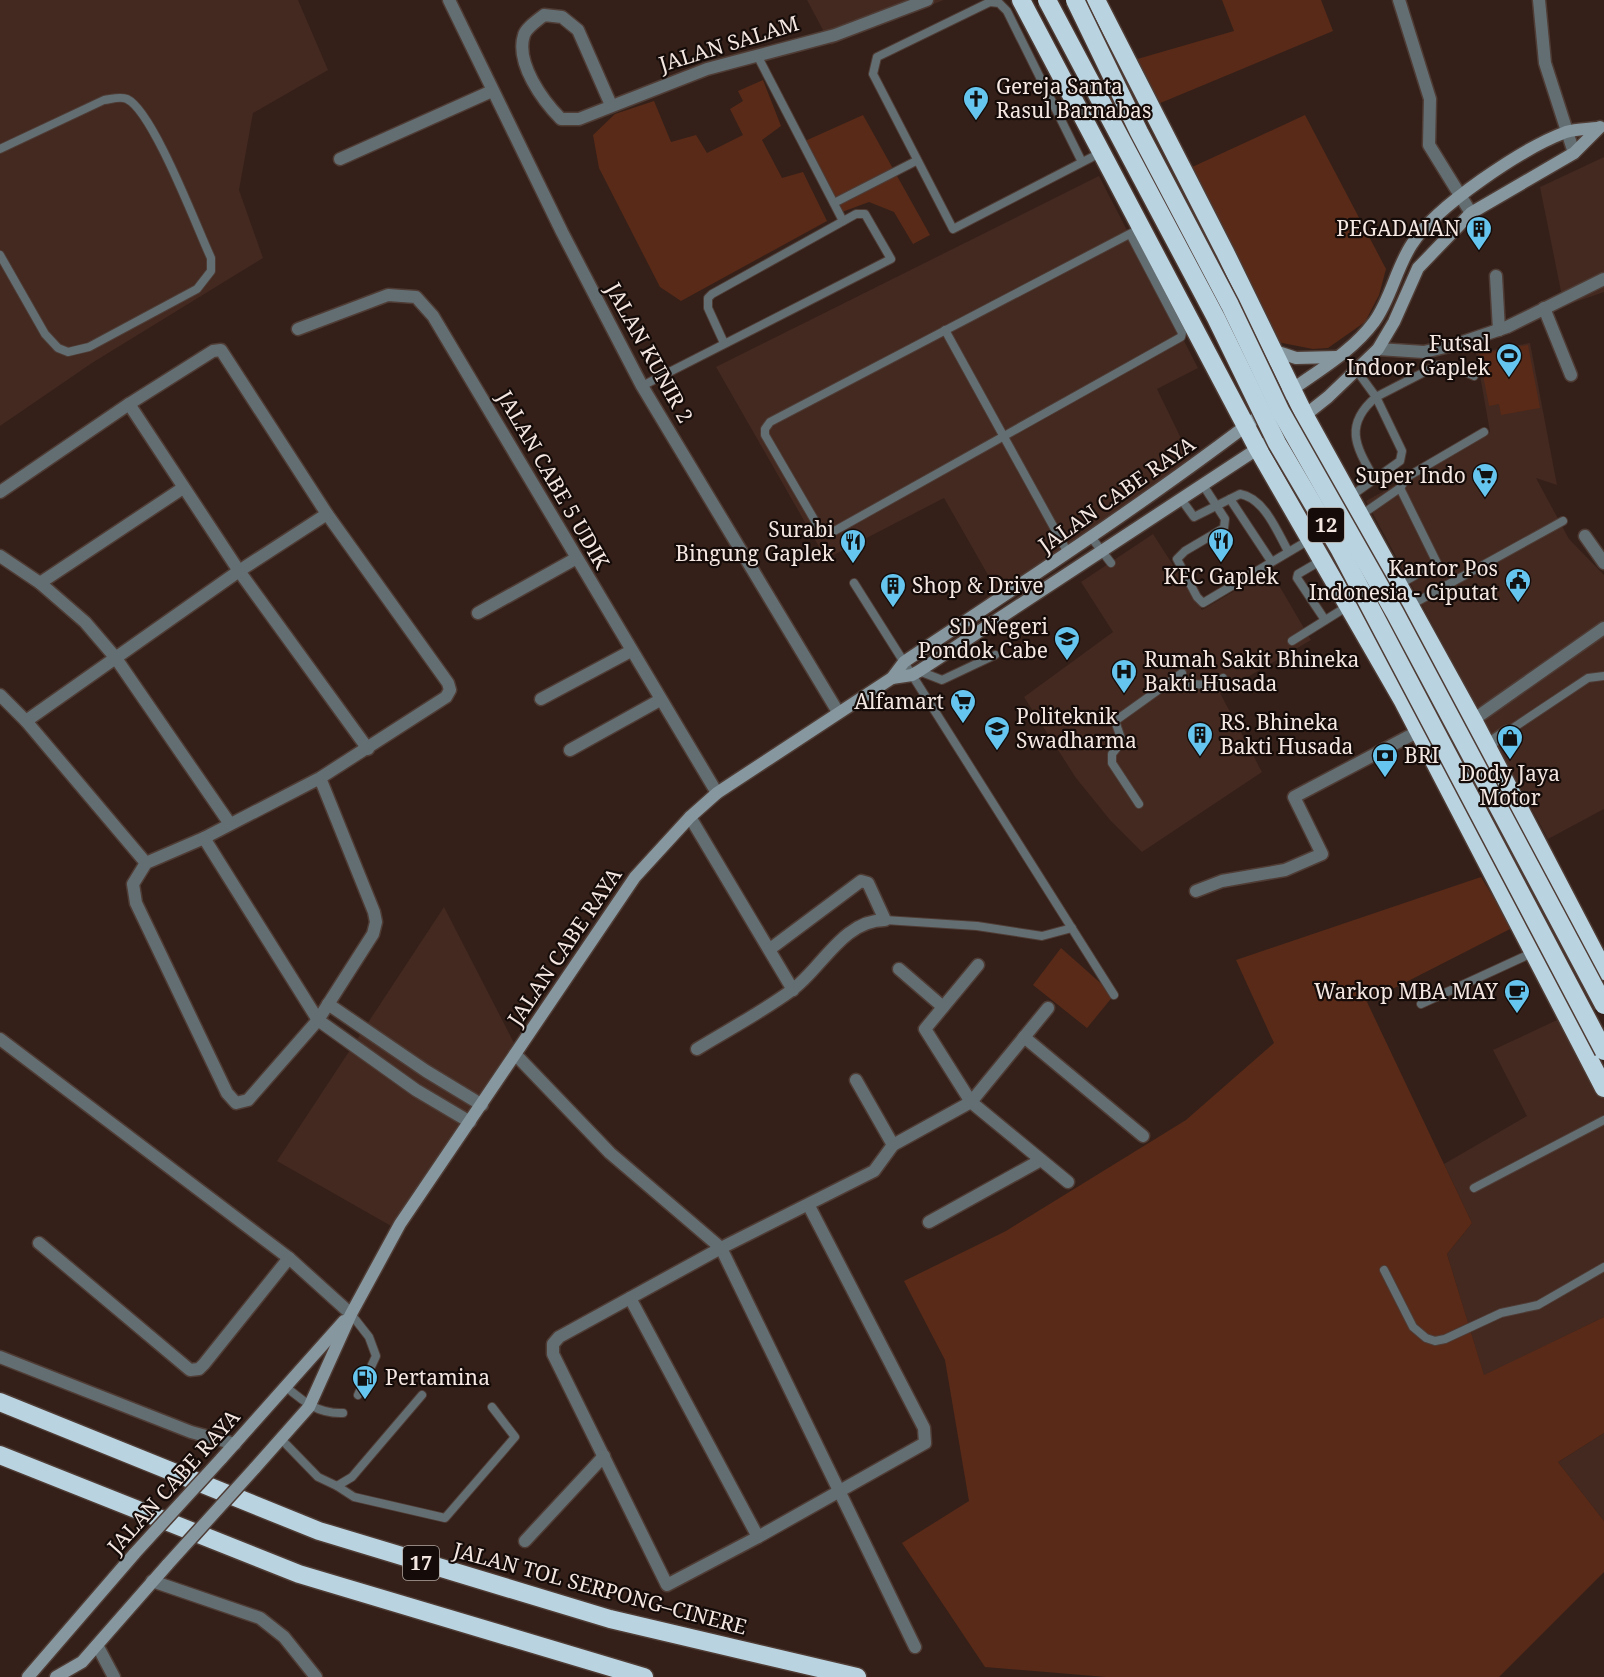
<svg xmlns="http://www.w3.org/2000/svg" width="1604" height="1677" font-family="'Noto Serif',serif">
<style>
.built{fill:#432920}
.green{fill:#592a18}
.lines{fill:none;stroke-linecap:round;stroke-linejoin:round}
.lane-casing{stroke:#4f3c35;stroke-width:10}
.street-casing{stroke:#4f3c35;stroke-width:15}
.secondary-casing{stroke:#4f3c35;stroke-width:15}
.highway-casing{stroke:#4f3c35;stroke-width:21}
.lane{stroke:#636e73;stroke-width:8}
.street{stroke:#636e73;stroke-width:12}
.secondary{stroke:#86979f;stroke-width:12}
.highway{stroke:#b9d3e0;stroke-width:18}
.secondary-bridge-casing{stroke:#4f3c35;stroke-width:15;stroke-linecap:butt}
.highway-bridge-casing{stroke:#4f3c35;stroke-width:21;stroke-linecap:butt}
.secondary-bridge{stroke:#86979f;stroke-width:12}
.highway-bridge{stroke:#b9d3e0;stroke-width:18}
.labels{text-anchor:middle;stroke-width:4.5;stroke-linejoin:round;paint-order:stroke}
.shield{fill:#150c09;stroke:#b1a5a0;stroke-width:1.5}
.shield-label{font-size:20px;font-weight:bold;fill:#f4e6e1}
.street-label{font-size:21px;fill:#f4e6e1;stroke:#150c09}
.poi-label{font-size:21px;fill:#f4e6e1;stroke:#150c09;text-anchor:end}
</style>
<rect width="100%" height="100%" fill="#342019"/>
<g class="built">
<polygon points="0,0 298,0 328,70 253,113 239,190 263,258 92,363 0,426"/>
<polygon points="807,0 944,0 831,45"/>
<polygon points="1604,157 1604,292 1564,306 1540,187"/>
<polygon points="1099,176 1198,368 1157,389 1194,465 1000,596 944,498 826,559 716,367"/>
<polygon points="1530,343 1557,485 1536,478 1569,539 1604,575 1604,809 1548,839 1366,501 1490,432 1476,353"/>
<polygon points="1153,534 1202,610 1270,570 1311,640 1220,693 1262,772 1142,852 1110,820 1076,778 1024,697 1113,632 1081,582"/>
<polygon points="444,907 514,1043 391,1226 277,1161"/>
<polygon points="1574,1012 1604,1079 1604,1317 1484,1376 1447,1254 1472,1223 1444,1164 1527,1116 1493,1050"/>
<polygon points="1604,1433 1604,1521 1558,1462"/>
</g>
<g class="green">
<polygon points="1222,0 1321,0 1333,31 1158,104 1134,60 1234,31"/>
<polygon points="763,80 781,126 762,140 782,178 803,172 827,221 681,301 660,287 599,168 593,135 615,114 654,101 671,142 696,135 707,153 743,135 730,109 743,101 738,91"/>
<polygon points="863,115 930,235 913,244 894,212 869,202 842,212 805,141"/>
<polygon points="1305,115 1386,269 1379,295 1365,322 1328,348 1313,349 1277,342 1190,168"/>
<polygon points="1528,345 1540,408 1501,415 1499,404 1489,406 1479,354"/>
<polygon points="1481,877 1512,928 1367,1002 1472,1223 1447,1254 1484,1375 1604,1317 1604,1433 1558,1462 1604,1521 1604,1572 1499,1677 1106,1677 985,1667 902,1543 969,1501 945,1360 904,1281 1006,1231 1186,1120 1274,1043 1236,960"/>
<polygon points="1061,948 1114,995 1087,1028 1033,985"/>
</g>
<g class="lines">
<defs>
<g id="lane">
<polyline points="758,57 843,221"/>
<path d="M0,149L104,100C112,99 120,96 127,99C153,111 197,228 211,258V271L197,289L89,347L68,352L58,348L45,334L0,255"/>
<polyline points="1082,162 1007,11 999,3 990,2 877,57 873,74 953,229 1102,152"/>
<polyline points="834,203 916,161"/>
<polyline points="1130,234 1182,333 1181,337 829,534 822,533 765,435 765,429 770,422 1141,228"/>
<polyline points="945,330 1068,553"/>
<path d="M1357,371L1376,397C1342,426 1357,448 1375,480"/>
<polyline points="642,386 891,259 865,214 856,214 712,294 708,298 708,308 724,343"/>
<polyline points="1203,485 1225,519 1224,528 1185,551 1177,559 1197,597 1203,603 1309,540"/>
<polyline points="1351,496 1400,461 1402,451 1376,397 1438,365 1459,369 1474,376"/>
<path d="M1181,499L1194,517L1240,494C1264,498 1277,531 1288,551"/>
<polyline points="1230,499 1271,561"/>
<polyline points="1361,515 1400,488 1407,477 1484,432"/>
<polyline points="1091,537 1111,563"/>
<polyline points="1322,560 1298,574 1297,578 1325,620"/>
<polyline points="854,583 1114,995"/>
<polyline points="1400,584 1437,563 1400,488"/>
<polyline points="1409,606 1563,521"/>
<polyline points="1292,641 1348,606"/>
<polyline points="919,671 942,680 995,655"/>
<polyline points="1191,684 1210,685 1223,678"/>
<polyline points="1507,732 1588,678 1604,676"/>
<polyline points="1139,804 1112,763 1112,754 1122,741 1115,721 1182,673"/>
<polyline points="885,920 977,926 1042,936 1072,928"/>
<polyline points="1421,1004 1532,953"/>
<polyline points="1474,1188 1604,1120"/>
<polyline points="1384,1270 1413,1327 1426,1338 1435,1341 1445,1339 1501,1313 1538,1305 1604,1267"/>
<polyline points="351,1314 369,1337 376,1356 358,1395"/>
<path d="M285,1386C304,1402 318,1414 343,1413"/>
<polyline points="282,1440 318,1477 337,1486 352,1477 422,1395"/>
<polyline points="337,1486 354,1497 445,1518 515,1437 492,1407"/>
</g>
<g id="street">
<polyline points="449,0 562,232 642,386 838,712"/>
<polyline points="1399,0 1430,99 1429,145 1471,213"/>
<polyline points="1539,0 1545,63 1574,153"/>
<path d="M611,105L578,30L562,17L544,15C538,20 526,28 524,35C515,63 543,101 561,119H579L707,69L835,35L927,0"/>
<polyline points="340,159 492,91"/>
<polyline points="1496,276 1499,330"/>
<polyline points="1544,308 1571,375"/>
<polyline points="298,329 388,295 416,297 433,316 717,793"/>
<polyline points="1378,349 1424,352 1454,345 1507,327 1604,279"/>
<polyline points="0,492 129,404 213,351 221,350 327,514 448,683 450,690 446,697 320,778 204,838 146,863 133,884 136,903 227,1093 236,1103 248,1100 318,1020 373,934 376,922 374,912 320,778"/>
<polyline points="327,514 239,571 368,749"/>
<polyline points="1585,536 1604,563"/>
<polyline points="0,556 40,583 85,622 115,657 230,824"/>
<polyline points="40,583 183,488"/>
<polyline points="478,613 575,559"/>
<polyline points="0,695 26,721 146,863"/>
<polyline points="541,699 631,651"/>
<polyline points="1473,720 1604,628"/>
<polyline points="26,721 239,571 129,404"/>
<polyline points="1486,746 1507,732"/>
<polyline points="570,750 660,700"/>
<polyline points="690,817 793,990"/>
<polyline points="204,838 318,1020 416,1090 470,1122"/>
<polyline points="1196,891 1222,881 1285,870 1322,854 1294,797 1419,731"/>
<polyline points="978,965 925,1029 971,1102 1068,1182"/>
<polyline points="899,969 943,1007"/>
<polyline points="328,1004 426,1071 482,1105"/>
<polyline points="1024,1037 1143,1136"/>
<polyline points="0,1039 289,1258 351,1314"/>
<path d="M697,1049C728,1030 762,1012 792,990C822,968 843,920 885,920L868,883L861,881L770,949"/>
<polyline points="515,1054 610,1153 721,1248 915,1647"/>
<polyline points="893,1145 971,1102 1048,1008"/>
<polyline points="809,1206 924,1428 925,1443 758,1537 667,1585 553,1354 553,1344 559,1337 721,1248 874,1171 893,1145 856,1080"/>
<polyline points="929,1222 1041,1160"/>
<polyline points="39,1243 190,1370 199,1369 204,1364 289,1258"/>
<polyline points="630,1298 758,1537"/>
<polyline points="0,1357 191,1432 235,1444"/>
<polyline points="525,1541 604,1456"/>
<polyline points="152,1581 260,1618 284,1637 316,1677"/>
<polyline points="97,1645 114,1677"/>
</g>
<g id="secondary">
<polyline points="1272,350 1296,358 1337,357"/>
<path d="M1286,394C1317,371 1351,353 1374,322C1391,299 1396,268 1412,244C1436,206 1523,148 1566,132C1575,129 1587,129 1597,128"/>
<polyline points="1299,420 1328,397 1378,349 1394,322 1418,268 1471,213 1574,153 1600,127"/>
<polyline points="892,678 912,675 919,671 1280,434"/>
<polyline points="221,1459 344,1321"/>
<path d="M254,1469L309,1407L351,1314L400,1224L635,877L690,817L717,793L892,678L904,662C1027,580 1151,499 1268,409"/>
<polyline points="28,1677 135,1553"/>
<polyline points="56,1677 82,1662 168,1564"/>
</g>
<g id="highway">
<polyline points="1021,0 1258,449 1403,701 1604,1088"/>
<polyline points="1096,0 1225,252 1305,416 1473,720 1604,971"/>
<polyline points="0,1402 319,1531 610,1619 857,1677"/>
<polyline points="0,1455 299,1574 644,1677"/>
</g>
</defs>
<use href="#lane" class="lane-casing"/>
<use href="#street" class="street-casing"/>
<use href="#secondary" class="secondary-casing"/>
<use href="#highway" class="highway-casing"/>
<use href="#lane" class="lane"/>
<use href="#street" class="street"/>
<use href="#secondary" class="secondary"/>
<use href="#highway" class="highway"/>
<defs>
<g id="secondary-bridge">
<polyline points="135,1553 221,1459"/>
<polyline points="168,1564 254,1469"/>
</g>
<g id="highway-bridge">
<polyline points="1047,0 1216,318 1277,443 1340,550 1604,1051"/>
<polyline points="1075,0 1139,132 1230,305 1281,412 1395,613 1604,1005"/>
</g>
</defs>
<use href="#secondary-bridge" class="secondary-bridge-casing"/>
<use href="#highway-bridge" class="highway-bridge-casing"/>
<use href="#secondary-bridge" class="secondary-bridge"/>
<use href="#highway-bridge" class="highway-bridge"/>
</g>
<defs>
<symbol id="church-pin" viewBox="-11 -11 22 30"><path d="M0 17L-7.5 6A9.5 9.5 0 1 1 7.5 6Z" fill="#65c5ee" stroke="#150c09"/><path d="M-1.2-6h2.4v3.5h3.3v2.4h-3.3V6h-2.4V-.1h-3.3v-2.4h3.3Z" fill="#111"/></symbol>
<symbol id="building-pin" viewBox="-11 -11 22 30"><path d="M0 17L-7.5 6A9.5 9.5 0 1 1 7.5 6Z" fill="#65c5ee" stroke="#150c09"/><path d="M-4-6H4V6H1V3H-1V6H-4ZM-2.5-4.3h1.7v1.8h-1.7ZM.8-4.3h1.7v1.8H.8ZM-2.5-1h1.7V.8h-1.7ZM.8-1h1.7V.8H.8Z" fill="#111"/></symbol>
<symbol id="stadium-pin" viewBox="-11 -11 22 30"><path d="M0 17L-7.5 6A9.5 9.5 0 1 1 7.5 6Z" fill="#65c5ee" stroke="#150c09"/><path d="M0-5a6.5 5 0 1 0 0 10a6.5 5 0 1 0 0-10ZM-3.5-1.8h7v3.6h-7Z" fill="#111"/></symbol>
<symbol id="supermarket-pin" viewBox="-11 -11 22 30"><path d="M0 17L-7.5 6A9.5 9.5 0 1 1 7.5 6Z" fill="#65c5ee" stroke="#150c09"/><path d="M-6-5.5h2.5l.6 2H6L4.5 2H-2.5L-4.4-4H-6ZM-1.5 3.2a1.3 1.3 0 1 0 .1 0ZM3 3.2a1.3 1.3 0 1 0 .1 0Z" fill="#111"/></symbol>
<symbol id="restaurant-pin" viewBox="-11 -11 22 30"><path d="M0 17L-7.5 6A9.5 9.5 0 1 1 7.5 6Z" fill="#65c5ee" stroke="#150c09"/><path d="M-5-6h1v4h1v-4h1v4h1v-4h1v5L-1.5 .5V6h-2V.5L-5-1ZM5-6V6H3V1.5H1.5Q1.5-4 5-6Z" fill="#111"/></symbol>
<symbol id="civic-pin" viewBox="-11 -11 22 30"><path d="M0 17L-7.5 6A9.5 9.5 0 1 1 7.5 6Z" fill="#65c5ee" stroke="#150c09"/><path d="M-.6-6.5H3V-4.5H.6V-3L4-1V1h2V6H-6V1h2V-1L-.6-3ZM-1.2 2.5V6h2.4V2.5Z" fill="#111"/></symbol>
<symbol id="school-pin" viewBox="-11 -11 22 30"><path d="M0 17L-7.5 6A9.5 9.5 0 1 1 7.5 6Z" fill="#65c5ee" stroke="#150c09"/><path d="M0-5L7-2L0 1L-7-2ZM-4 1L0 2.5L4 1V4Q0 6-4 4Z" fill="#111"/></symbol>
<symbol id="hospital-pin" viewBox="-11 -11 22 30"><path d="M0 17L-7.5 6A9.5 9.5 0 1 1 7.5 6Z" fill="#65c5ee" stroke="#150c09"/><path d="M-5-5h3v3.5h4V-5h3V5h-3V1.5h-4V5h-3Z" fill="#111"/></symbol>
<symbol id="university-pin" viewBox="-11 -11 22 30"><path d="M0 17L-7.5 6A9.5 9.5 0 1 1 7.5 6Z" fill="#65c5ee" stroke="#150c09"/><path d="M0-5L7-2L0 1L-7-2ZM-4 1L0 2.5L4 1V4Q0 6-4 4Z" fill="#111"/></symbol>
<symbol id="shop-pin" viewBox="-11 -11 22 30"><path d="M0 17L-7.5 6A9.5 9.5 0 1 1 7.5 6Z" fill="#65c5ee" stroke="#150c09"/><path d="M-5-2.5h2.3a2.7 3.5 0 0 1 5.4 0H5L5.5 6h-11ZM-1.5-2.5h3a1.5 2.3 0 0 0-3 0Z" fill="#111"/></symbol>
<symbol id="bank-pin" viewBox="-11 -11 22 30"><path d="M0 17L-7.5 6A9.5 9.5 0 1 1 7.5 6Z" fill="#65c5ee" stroke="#150c09"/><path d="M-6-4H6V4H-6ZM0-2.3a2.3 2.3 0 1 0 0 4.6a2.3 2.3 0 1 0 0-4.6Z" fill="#111"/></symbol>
<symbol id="cafe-pin" viewBox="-11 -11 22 30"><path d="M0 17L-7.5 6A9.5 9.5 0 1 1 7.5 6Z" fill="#65c5ee" stroke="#150c09"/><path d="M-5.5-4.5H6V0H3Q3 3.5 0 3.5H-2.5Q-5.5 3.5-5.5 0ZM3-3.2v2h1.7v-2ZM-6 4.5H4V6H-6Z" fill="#111"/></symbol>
<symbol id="fuel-pin" viewBox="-11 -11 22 30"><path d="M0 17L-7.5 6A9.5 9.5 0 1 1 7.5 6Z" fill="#65c5ee" stroke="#150c09"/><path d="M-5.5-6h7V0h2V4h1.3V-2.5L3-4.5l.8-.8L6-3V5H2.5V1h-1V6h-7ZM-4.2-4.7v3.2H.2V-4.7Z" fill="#111"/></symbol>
</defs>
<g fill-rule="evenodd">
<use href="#church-pin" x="961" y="84" width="30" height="40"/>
<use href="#building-pin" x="1464" y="214" width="30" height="40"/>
<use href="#stadium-pin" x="1494" y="341" width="30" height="40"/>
<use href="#supermarket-pin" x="1470" y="461" width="30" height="40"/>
<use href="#restaurant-pin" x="1206" y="526" width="30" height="40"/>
<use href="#restaurant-pin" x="838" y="527" width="30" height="40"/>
<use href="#civic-pin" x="1503" y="566" width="30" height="40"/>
<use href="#building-pin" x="878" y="571" width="30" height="40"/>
<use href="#school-pin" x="1052" y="624" width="30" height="40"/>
<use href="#hospital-pin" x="1109" y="657" width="30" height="40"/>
<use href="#supermarket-pin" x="948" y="687" width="30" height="40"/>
<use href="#university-pin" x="982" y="714" width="30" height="40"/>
<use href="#building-pin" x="1185" y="720" width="30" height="40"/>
<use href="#shop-pin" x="1495" y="723" width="30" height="40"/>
<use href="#bank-pin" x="1370" y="741" width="30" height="40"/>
<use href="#cafe-pin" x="1502" y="977" width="30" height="40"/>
<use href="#fuel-pin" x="350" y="1363" width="30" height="40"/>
</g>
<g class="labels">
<g class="shield">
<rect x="1308" y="508" width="36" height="34" rx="4.5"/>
<rect x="403" y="1546" width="36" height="34" rx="4.5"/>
</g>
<g class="shield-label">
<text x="1326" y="532">12</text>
<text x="421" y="1570">17</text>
</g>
<g class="street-label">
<text transform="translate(729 44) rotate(-17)" y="7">JALAN SALAM</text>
<text transform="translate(649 353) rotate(61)" y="7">JALAN KUNIR 2</text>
<text transform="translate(553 480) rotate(60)" y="7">JALAN CABE 5 UDIK</text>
<text transform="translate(1117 495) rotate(-35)" y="7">JALAN CABE RAYA</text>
<text transform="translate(565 947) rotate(-56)" y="7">JALAN CABE RAYA</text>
<text transform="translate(174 1482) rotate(-48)" y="7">JALAN CABE RAYA</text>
<text transform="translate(600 1589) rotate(15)" y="7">JALAN TOL SERPONG–CINERE</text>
</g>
<g class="poi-label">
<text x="996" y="94" text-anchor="start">Gereja Santa<tspan x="996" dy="24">Rasul Barnabas</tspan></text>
<text x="1460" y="236">PEGADAIAN</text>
<text x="1490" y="351">Futsal<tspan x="1490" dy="24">Indoor Gaplek</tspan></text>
<text x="1466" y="483">Super Indo</text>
<text x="834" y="537">Surabi<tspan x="834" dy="24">Bingung Gaplek</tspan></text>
<text x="1498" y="576">Kantor Pos<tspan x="1498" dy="24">Indonesia - Ciputat</tspan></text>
<text x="1221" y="584" text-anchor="middle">KFC Gaplek</text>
<text x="912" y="593" text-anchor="start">Shop &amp; Drive</text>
<text x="1048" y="634">SD Negeri<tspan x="1048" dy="24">Pondok Cabe</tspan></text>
<text x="1144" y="667" text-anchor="start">Rumah Sakit Bhineka<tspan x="1144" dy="24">Bakti Husada</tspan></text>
<text x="944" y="709">Alfamart</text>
<text x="1016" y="724" text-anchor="start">Politeknik<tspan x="1016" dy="24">Swadharma</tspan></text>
<text x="1220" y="730" text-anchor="start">RS. Bhineka<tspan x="1220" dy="24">Bakti Husada</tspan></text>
<text x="1404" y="763" text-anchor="start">BRI</text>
<text x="1510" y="781" text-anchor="middle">Dody Jaya<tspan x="1510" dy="24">Motor</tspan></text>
<text x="1498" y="999">Warkop MBA MAY</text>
<text x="385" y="1385" text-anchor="start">Pertamina</text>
</g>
</g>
</svg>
